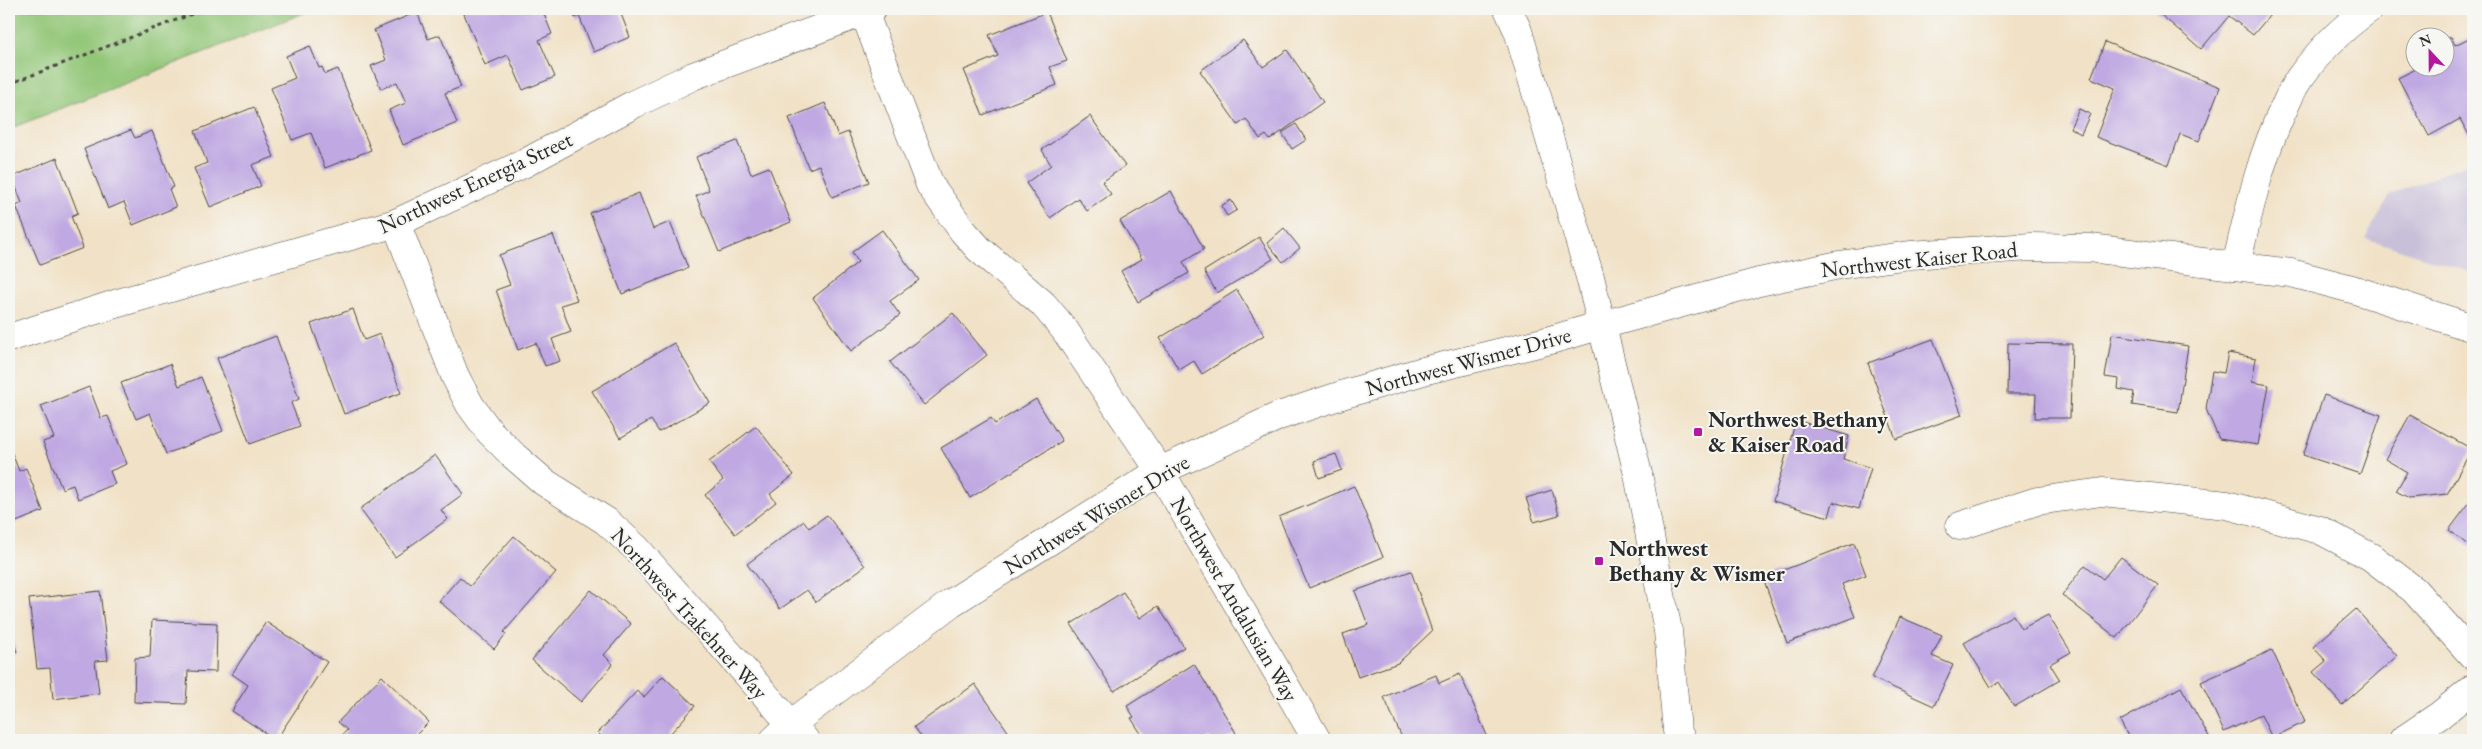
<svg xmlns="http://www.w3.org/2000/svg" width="2482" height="749" font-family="'EB Garamond',serif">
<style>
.industrial{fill:#c8bfd8}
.green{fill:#92c677;stroke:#5e7851}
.building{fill:#c0a9e2}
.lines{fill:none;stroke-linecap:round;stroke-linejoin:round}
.minor-casing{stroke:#494642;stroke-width:29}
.secondary-casing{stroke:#494642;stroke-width:29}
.path{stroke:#494642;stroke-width:3;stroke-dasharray:4 4;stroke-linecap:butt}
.minor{stroke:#fff;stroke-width:28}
.secondary{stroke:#fff;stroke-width:28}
.poi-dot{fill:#b5179e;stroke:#f6f6f2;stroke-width:2}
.labels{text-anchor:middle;stroke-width:4;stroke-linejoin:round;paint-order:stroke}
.street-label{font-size:22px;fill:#2b2b2b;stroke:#f6f6f2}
.poi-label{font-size:22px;font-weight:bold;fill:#2b2b2b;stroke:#f6f6f2;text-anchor:start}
</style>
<rect width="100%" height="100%" fill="#f6f6f2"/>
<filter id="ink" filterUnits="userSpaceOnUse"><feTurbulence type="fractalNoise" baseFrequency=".02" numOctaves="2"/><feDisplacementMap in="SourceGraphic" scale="10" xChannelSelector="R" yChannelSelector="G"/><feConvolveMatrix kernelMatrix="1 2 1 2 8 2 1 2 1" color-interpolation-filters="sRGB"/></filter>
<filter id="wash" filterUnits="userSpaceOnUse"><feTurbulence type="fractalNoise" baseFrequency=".0096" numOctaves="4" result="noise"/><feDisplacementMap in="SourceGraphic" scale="20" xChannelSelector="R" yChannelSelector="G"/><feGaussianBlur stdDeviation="1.12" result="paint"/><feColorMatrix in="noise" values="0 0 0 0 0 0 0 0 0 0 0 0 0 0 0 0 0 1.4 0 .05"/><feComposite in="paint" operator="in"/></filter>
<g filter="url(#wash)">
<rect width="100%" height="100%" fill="#f1e2c7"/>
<polygon class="industrial" points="2473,161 2473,273 2365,238 2390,195"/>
<polygon class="green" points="9,9 314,9 9,129"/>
<g id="blocks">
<g class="building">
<polygon points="462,9 542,9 552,34 539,40 555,77 523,90 508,55 485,65"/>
<polygon points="571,9 619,9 630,37 594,52 579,16 575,18"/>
<polygon points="2154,9 2275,9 2253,35 2229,16 2201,49"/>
<polygon points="417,12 428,39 440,35 461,87 445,93 457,123 403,145 389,110 406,103 397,82 381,89 371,66 386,60 374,30"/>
<polygon points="1047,12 1067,61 1050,67 1057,85 983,115 964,70 998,56 989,35"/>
<polygon points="2473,36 2473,133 2469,135 2460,119 2429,136 2398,78 2418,68 2444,68 2444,40 2451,37 2455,45"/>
<polygon points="1243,40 1263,67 1287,50 1323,102 1270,140 1266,135 1260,139 1246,119 1238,125 1200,71"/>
<polygon points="2105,42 2220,87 2199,141 2180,134 2169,165 2096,137 2115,88 2091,78"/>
<polygon points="310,46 319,68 322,67 325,74 338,69 371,150 325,168 311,133 292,140 271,88 295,78 286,56"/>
<polygon points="825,103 838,136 848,132 869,182 832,197 819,165 809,169 789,118"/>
<polygon points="254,107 274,157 252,165 261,186 210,207 194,168 207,163 195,131"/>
<polygon points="2079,109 2090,114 2081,134 2070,128"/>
<polygon points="1090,116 1125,166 1102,182 1111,194 1087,211 1078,198 1050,218 1026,183 1051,165 1042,150"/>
<polygon points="1296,124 1306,140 1292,149 1282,133"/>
<polygon points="131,130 135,138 152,131 174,187 169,189 176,207 133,225 124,202 108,209 84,149"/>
<polygon points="737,141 751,174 769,167 791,222 719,252 696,196 709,190 696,157"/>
<polygon points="57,158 78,213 71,216 83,248 40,265 16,206 22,203 12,177"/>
<polygon points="1171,191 1204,249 1183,262 1189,273 1138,302 1121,271 1142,259 1120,221"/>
<polygon points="639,193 653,229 670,222 688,268 622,294 590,213"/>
<polygon points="1231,200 1237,210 1227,216 1221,206"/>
<polygon points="1284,228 1300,248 1283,262 1267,243"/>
<polygon points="882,230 919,280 890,301 900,315 851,351 813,298 858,262 852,252"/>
<polygon points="553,235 577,300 561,305 571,332 552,339 560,361 545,366 536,343 518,350 496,290 510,285 499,255"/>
<polygon points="1259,237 1273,259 1217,293 1204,271"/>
<polygon points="1237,290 1264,335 1202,374 1194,361 1179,370 1160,338"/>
<polygon points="353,309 364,340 380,334 401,393 344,414 311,324"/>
<polygon points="953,313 987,355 924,405 890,362"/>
<polygon points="2112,334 2188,346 2178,412 2132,405 2134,392 2118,389 2119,379 2105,377"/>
<polygon points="276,336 299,399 291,403 300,426 250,444 217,358"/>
<polygon points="1933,339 1962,415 1896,439 1868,363"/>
<polygon points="674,343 710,403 659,432 651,420 620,438 592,391"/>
<polygon points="2008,343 2072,344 2070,418 2035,418 2036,394 2007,394"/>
<polygon points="2228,353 2256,358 2252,382 2269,385 2258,445 2219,439 2206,409 2212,371 2224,373"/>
<polygon points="170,364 179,386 201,377 223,431 166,454 150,413 136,419 121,383"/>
<polygon points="89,387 101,418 108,416 127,464 110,471 115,484 78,499 73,485 62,489 43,442 54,438 41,406"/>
<polygon points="2324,395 2381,415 2360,474 2303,455"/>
<polygon points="1036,399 1062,441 970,498 941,448 991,418 995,424"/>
<polygon points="2410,415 2472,449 2447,494 2409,498 2396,491 2407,472 2385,459"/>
<polygon points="1796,420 1849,436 1843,459 1871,468 1859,509 1833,502 1829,517 1773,501"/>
<polygon points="756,426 794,475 770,494 776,502 735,534 705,495 723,480 709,462"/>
<polygon points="12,453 19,471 26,468 43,511 9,525 9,454"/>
<polygon points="1336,454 1342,470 1319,478 1314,461"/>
<polygon points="435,455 463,494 441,510 448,519 395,557 360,509"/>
<polygon points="1354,486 1383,557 1309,588 1279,517"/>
<polygon points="1552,490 1559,515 1534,522 1526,498"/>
<polygon points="2473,498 2473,549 2449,530"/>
<polygon points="827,515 865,566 816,602 807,590 780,609 747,564 804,521 809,528"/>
<polygon points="514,536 556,572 504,632 506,634 494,649 439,601 460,577 470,586"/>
<polygon points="1854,543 1866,575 1842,584 1855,617 1787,643 1763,578"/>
<polygon points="2121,557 2158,585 2117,638 2062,595 2085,565 2103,579"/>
<polygon points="1411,571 1432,631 1398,663 1358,677 1343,634 1368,625 1355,591"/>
<polygon points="591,590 631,624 604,655 613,664 581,702 532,660"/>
<polygon points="100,591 108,660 95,661 99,693 53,699 50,668 37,669 29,599"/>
<polygon points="1123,592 1140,618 1158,606 1184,647 1114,691 1071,624"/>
<polygon points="2356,609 2397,656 2342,705 2313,672 2326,661 2313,647"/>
<polygon points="2013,615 2021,629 2048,615 2071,652 2050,664 2060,680 2014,707 1999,682 1991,687 1964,643"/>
<polygon points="1900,617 1942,635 1932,656 1953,665 1934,706 1872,678"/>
<polygon points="152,620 217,623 216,672 188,671 186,704 134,702 135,658 150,657"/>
<polygon points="266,622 327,662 276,740 232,711 248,685 232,674"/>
<polygon points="9,632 17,652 9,656"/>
<polygon points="2272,650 2305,722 2272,738 2261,715 2224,732 2201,682"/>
<polygon points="1194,664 1236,733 1224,740 1211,740 1209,737 1204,740 1145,740 1131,718 1134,717 1127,706"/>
<polygon points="1460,674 1489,740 1403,740 1384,697 1436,675 1439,683"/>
<polygon points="382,676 429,722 411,740 338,740 347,730 338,722"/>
<polygon points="663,676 695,706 670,734 676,740 605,740 598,733 637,691 644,697"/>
<polygon points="975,684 1014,740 924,740 914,727"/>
<polygon points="2181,687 2211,740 2130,740 2120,721"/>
</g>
</g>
</g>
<g filter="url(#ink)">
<use href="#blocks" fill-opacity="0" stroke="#494642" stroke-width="1"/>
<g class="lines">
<defs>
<g id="minor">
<polyline points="864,12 930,185 963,231 979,249 1043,304 1064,329 1160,471 1317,740"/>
<polyline points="396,223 455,376 470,405 489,431 514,456 544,482 606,521 637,549 805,740"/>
<path d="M2236,266C2249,210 2260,157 2285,106C2289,97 2293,87 2299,79C2318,52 2342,28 2369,9"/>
<polyline points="9,338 115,304 396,223 525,163 634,104 693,76 872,9"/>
<polyline points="1960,526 2037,501 2102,492 2227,505 2320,530 2371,557 2414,590 2473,656"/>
<polyline points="774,740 791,724 951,603 1160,471 1279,416 1345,394 1423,371 1547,341 1602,325"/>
<polyline points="2403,740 2440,715 2473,688"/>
</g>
<g id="secondary">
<polyline points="1508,9 1518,31 1590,277 1638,474 1668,631 1677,731 1682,740"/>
<polyline points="1602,325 1759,282 1839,265 1910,255 2031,247 2090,248 2291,273 2352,289 2473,328"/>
</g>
</defs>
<use href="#minor" class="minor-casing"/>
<use href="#secondary" class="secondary-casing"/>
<polyline class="path" points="9,84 205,9"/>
<use href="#minor" class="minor"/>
<use href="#secondary" class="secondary"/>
</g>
</g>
<g class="poi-dot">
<rect x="1693" y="427" width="10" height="10" rx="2.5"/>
<rect x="1594" y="556" width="10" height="10" rx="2.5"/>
</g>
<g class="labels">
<g class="street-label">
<text transform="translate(475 182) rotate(-25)" y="8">Northwest Energia Street</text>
<text transform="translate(1919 259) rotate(-6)" y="8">Northwest Kaiser Road</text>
<text transform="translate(1468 361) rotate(-15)" y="8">Northwest Wismer Drive</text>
<text transform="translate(1096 514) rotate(-31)" y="8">Northwest Wismer Drive</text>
<text transform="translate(1235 599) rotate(60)" y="8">Northwest Andalusian Way</text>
<text transform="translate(690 613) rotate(48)" y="8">Northwest Trakehner Way</text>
</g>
<g class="poi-label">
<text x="1708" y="427">Northwest Bethany<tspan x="1708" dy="25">&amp; Kaiser Road</tspan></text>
<text x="1609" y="556">Northwest<tspan x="1609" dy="25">Bethany &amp; Wismer</tspan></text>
</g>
</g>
<rect width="2482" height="749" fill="none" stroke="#f6f6f2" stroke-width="30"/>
<g transform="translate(2430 52) rotate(338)"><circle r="24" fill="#f6f6f2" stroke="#a5a5a2"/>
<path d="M0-4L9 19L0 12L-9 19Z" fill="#b5179e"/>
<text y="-8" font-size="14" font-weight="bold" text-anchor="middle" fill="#2b2b2b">N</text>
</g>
</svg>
